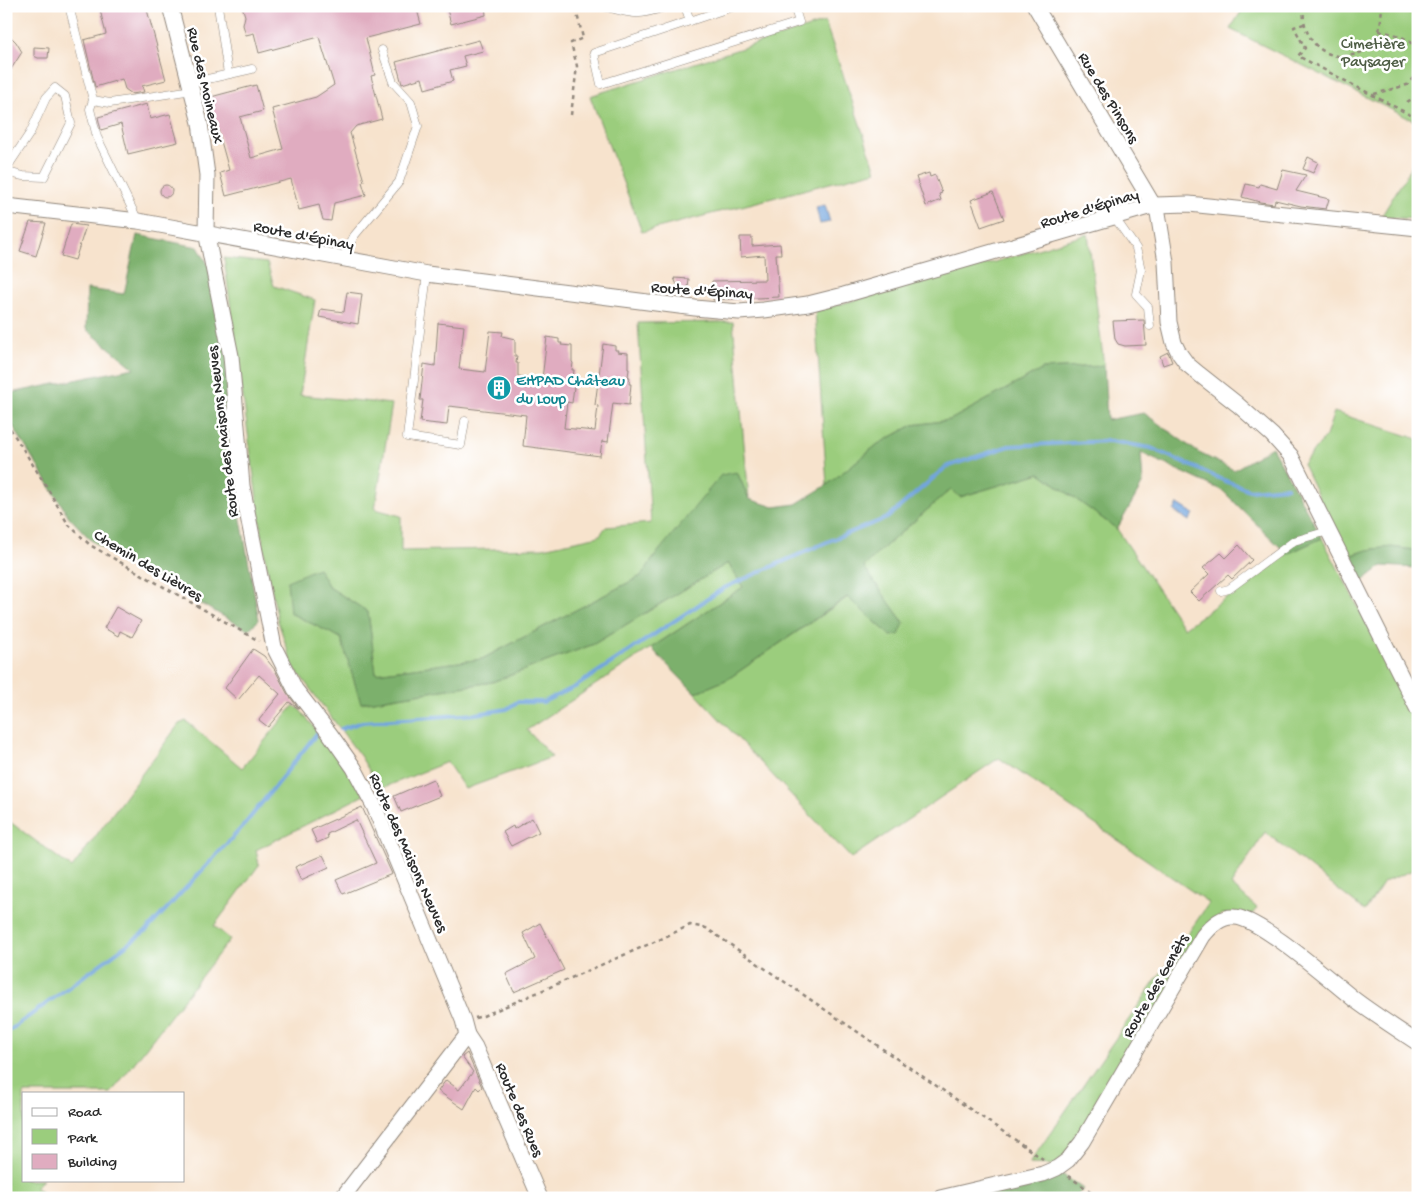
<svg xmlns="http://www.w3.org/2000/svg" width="1424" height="1204" font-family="'Gochi Hand',sans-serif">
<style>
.green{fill:#9bcd7d;stroke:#637c54}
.forest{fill:#7cb06c;stroke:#546e4c}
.water{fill:#72a5de;stroke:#4e6884}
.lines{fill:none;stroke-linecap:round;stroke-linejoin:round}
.stream{stroke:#72a5de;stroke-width:4}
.building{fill:#e0acc0}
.service-casing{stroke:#91877c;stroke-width:9}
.minor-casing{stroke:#91877c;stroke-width:17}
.path{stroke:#91877c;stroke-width:2.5;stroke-dasharray:4 4;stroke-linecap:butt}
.service{stroke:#fff;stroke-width:8}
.minor{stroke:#fff;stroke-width:15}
.labels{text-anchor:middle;stroke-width:5;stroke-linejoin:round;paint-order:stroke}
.park-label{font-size:16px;fill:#4d5c44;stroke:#fff}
.street-label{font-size:16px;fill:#2b2b2b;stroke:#fff}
.culture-label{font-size:16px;fill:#0d838f;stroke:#fff;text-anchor:start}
</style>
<rect width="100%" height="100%" fill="#fff"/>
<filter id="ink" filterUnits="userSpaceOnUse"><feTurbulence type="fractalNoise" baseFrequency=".02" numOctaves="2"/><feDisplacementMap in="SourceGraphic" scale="10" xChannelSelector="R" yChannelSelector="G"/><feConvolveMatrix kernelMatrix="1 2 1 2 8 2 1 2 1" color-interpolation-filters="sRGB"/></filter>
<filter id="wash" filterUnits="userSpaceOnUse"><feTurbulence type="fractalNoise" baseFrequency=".0096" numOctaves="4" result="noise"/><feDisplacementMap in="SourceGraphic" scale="20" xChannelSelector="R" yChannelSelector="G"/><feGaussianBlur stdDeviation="1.12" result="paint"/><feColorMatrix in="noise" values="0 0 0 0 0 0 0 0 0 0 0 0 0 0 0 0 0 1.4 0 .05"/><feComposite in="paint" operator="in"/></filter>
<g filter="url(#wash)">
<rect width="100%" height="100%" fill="#f7e3cd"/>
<g class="green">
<polygon points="1245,6 1418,6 1418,123 1230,29"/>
<polygon points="825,22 876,171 642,232 590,96"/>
<polygon points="1418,156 1418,219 1381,217"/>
<polygon points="1088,234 1104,366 1043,369 950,420 913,425 878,444 827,485 815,311 991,263"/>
<polygon points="224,258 267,263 274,286 315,300 300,395 392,404 375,509 401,516 401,551 543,548 599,536 606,527 651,523 638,323 733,322 749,499 737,472 658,552 641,576 482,659 376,673 368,612 329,587 318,568 290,613 341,638 361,703 492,682 594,644 728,563 743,587 527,730 552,757 465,789 447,762 380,789 361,757 293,666 278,621 265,557"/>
<path d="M1334,412L1418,439V548L1414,550C1387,546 1373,547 1347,557L1303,464L1326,436Z"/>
<polygon points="1040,473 1117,529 1184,628 1287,554 1322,538 1418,721 1418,868 1384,882 1365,911 1265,832 1231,885 1257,908 1251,917 1222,914 1079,1140 1055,1165 1029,1164 1209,903 999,758 851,858 695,693 728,679 848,597 891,636 904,623 863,567 880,551 951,489 960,497"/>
<polygon points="295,704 333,750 364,795 256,850 259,865 214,926 230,939 111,1093 24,1093 24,1180 43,1180 35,1187 48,1198 6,1198 6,819 72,868 179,724 186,721 242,768"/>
</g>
<g class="forest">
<polygon points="137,235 198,247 209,266 228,357 235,486 259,620 248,630 120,559 92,541 69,517 6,415 6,394 134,368 86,329 87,289 124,294"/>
<polygon points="1104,366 1107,420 1144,413 1199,453 1234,470 1272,447 1322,538 1287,554 1223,491 1141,453 1143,483 1117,529 1040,473 960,497 951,489 880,551 864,567 904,623 899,635 891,636 847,597 728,679 695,693 651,648 743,587 728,563 594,644 492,682 361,703 341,638 290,613 287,581 318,568 329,587 368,612 376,673 482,659 641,576 658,552 721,475 737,472 749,499 774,507 796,504 827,485 878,444 913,425 950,420 1043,369"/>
<polygon points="1391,547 1414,550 1418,548 1418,568 1382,566 1360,583 1347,557 1367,550"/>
<polygon points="1059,1172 1083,1189 1075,1198 957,1198"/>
</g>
<g class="water">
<polygon points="825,205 830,222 820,224 816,207"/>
<polygon points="1178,504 1194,514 1189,521 1174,511"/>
</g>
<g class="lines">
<g class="stream">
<polyline points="341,729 362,722 476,714 507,709 517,702 543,702 575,687 724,588 836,538 887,518 946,467 1009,446 1110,441 1151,448 1223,480 1250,490 1287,487"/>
<polyline points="6,1033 147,930 245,824 318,732"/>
</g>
</g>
<g id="blocks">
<g class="building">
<polygon points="99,6 146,6 166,80 142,86 144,92 132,94 125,89 122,79 95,87 84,40 106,34"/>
<polygon points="242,6 416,6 421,24 366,38 375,75 371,76 382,119 356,126 350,133 364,181 362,182 366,195 334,203 331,221 323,220 319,205 299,210 291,179 226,196 220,173 229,170 216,123 214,124 207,98 256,85 263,111 240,117 251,158 283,149 272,109 316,97 334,85 319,37 259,53 254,33 246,35 243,25 245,16"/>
<polygon points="446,6 485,6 486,15 451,24"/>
<polygon points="6,32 16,42 22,52 6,77"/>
<polygon points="479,40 483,51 463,56 466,66 450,70 453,81 425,89 422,78 402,84 396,62"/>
<polygon points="34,47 49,48 48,58 38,58 34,56"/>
<polygon points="147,104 150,119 170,114 178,142 128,154 121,124 101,130 98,117"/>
<polygon points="1308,157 1318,162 1313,173 1303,169"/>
<polygon points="1283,170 1306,175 1296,191 1329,199 1326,209 1301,206 1275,200 1274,204 1260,202 1242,197 1246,184 1259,187 1260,184 1277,189"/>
<polygon points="929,173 930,177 935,175 942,193 939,194 941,200 926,206 916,177"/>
<circle cx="166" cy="191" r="6"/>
<polygon points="993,192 1004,219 981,227 971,200"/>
<polygon points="30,222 46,223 36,256 20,251"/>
<polygon points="71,224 86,226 75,260 61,256"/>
<polygon points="740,237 752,237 752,246 780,244 781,254 776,254 779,297 713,300 712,281 765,280 764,255 741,257"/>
<polygon points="674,278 689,279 687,298 682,297"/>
<polygon points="347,292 362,294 358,324 319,317 321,309 344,312"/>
<polygon points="1144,320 1146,345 1125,346 1118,344 1115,339 1113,321"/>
<polygon points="438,323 464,326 459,369 485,372 490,331 503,332 502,336 515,339 515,356 517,356 516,363 518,363 518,376 542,379 547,337 559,339 559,343 562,343 561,345 572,346 572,362 573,363 572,370 574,370 573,377 575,378 572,403 567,402 564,428 595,431 598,406 595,405 603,344 615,346 615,350 618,350 617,352 628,353 628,369 629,369 628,377 630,377 629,384 631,384 629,405 613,403 608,442 602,441 600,456 523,446 526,415 449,406 447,425 420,422 423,400 420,400 424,364 435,366"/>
<polygon points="1168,352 1172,362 1163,365 1160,356"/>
<polygon points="1239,545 1252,560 1232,579 1228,575 1199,601 1190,592 1209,574 1203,568 1221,553 1226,558"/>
<polygon points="116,607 141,621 132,637 120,631 118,636 104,628"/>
<polygon points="253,649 264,656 275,670 287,693 299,709 289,702 268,727 259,720 280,694 259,675 238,700 225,688"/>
<polygon points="433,779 440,796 401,812 394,796"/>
<polygon points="362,807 392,874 343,894 336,880 376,863 356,820 327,834 328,838 317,843 311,830"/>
<polygon points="532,818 539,832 511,846 503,832 513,826 514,829"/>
<polygon points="323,855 329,867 301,880 295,867"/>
<polygon points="540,923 564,970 514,992 506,974 535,959 523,933"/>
<polygon points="467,1053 482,1087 479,1090 476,1087 464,1109 438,1091 446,1080 459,1090 473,1072 462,1057"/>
</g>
</g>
</g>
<g filter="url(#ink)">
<use href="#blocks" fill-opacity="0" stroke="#91877c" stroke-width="1"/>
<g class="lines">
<defs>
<g id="service">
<polyline points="69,6 93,100 110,103 192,90"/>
<polyline points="218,6 228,74"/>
<path d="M603,6C632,14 637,17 667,6"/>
<polyline points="685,6 690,21"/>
<polyline points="735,6 594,53 601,84 799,22 794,6"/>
<polyline points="190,83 252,69"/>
<polyline points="93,100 90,109 97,137 138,221"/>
<polyline points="6,169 30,133 46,98 55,88 65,96 71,123 44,177 23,176 6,172"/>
<polyline points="1115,218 1136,248 1141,270 1136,294 1148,307 1150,326"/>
<polyline points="342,260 354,236 399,182 418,126 411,102 393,82 382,50"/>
<polyline points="427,274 407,437 461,445 465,421"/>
<polyline points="1221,591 1229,589 1294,541 1328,531"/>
</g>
<g id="minor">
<polyline points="170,6 200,123 207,175 206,232 231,356 242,486 274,647 295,689 330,734 354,768 374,806 463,1020 467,1035 342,1198"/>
<polyline points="1035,6 1158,213 1166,262 1169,322 1174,343 1179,353 1187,364 1199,374 1237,404 1272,435 1291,456 1418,710"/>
<polyline points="6,206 138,221 427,274 695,308 739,312 764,310 808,304 844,295 1155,205 1189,204 1418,228"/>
<polyline points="467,1035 475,1047 540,1198"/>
<path d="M940,1198L1043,1174L1057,1168L1068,1160L1082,1142L1203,936C1210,927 1221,916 1234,917C1259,917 1332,982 1355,1000C1375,1015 1397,1029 1418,1043"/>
</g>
</defs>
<use href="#service" class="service-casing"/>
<use href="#minor" class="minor-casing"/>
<g class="path">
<path d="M1304,6C1300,38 1324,64 1356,54C1364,52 1372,47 1375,41C1381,31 1381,17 1382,6"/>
<polyline points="1407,6 1418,15"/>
<polyline points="1304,24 1294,27 1305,48 1298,56 1418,119"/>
<path d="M1379,31C1395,34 1409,36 1418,52"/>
<polyline points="1374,94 1407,85 1418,72"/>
<polyline points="1407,102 1418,95"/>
<polyline points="571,115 577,66 571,43 583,38 575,6"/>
<polyline points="6,422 45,484 68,524 90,545 259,641"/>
<polyline points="475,1018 483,1016 661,939 690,925 706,928 1043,1159"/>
<polyline points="1068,1176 1100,1198"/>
</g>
<use href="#service" class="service"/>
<use href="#minor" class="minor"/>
</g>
</g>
<defs>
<symbol id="building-disc" viewBox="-11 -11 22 22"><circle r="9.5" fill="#0f9aa8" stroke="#fff"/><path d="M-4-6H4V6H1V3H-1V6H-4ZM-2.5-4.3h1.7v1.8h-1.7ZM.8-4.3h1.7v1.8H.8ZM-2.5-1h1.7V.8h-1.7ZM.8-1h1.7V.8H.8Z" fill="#fff"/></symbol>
</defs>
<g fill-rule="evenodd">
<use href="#building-disc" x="485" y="374" width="28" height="28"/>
</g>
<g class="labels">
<g class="park-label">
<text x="1373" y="48">Cimetière<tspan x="1373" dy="18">Paysager</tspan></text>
</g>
<g class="street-label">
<text transform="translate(207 85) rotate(77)" y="6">Rue des Moineaux</text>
<text transform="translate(1110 97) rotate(59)" y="6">Rue des Pinsons</text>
<text transform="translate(1089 207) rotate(-17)" y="6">Route d'Épinay</text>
<text transform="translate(304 234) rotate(11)" y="6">Route d'Épinay</text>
<text transform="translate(702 289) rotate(4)" y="6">Route d'Épinay</text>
<text transform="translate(221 432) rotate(-97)" y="6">Route des Maisons Neuves</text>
<text transform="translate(149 564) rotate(31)" y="6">Chemin des Lièvres</text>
<text transform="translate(410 852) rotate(66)" y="6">Route des Maisons Neuves</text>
<text transform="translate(1154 985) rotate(-60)" y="6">Route des Genêts</text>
<text transform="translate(521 1109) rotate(67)" y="6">Route des Rues</text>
</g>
<g class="culture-label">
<text x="516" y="385">EHPAD Château<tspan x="516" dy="18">du Loup</tspan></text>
</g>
</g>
<rect width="1424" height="1204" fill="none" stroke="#fff" stroke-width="25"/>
<rect x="22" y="1092" width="162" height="90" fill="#ffffff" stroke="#aaaaaa"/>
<rect x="32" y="1108" width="25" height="8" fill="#ffffff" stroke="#aaaaaa"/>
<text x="68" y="1116" font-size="15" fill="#2b2b2b">Road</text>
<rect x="32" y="1129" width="25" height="15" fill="#9bcd7d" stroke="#aaaaaa"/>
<text x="68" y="1142" font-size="15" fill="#2b2b2b">Park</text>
<rect x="32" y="1154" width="25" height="15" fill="#e0acc0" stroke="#aaaaaa"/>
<text x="68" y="1166" font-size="15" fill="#2b2b2b">Building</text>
</svg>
